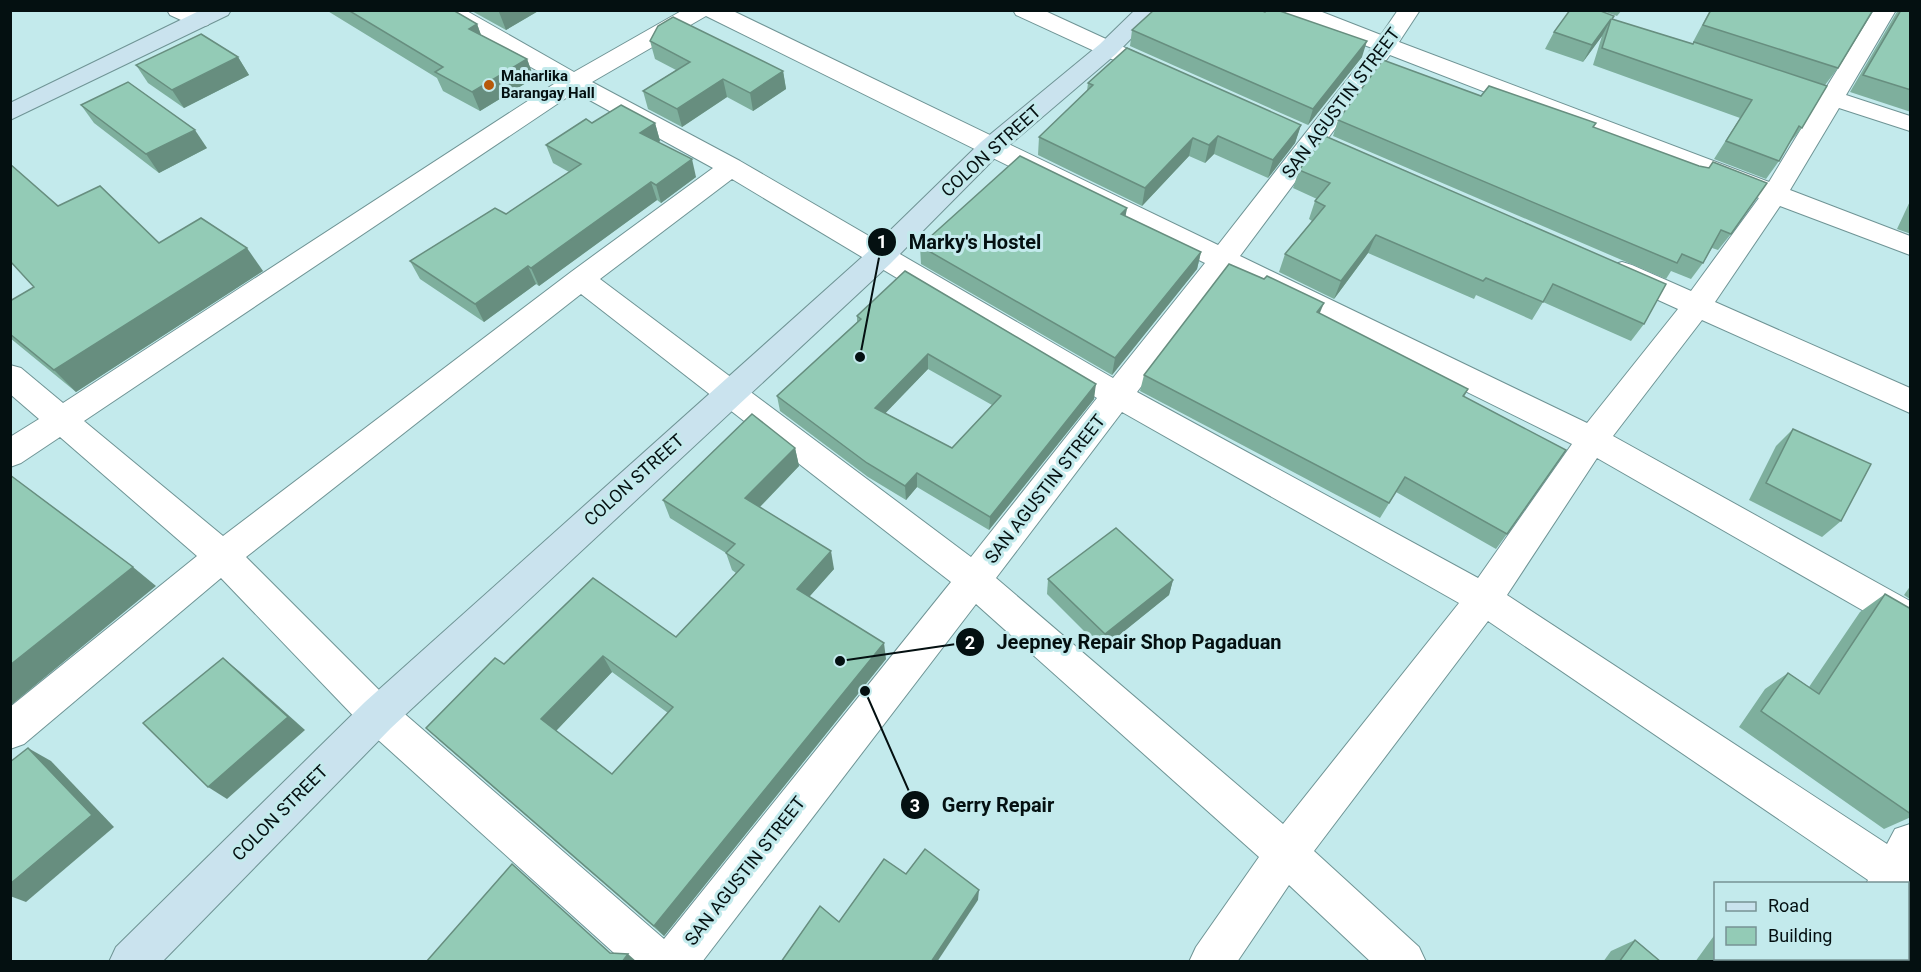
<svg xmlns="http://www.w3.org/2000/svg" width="1921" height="972" font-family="Roboto,sans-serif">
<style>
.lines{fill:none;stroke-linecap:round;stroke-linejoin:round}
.street-casing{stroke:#6f9495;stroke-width:2}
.secondary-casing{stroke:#6f9495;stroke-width:2}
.street{fill:#fff;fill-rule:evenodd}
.secondary{fill:#cae3ee;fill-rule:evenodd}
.wall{fill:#7eaf9d;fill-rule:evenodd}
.shaded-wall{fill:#678e7f}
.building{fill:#93cbb6;stroke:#678e7f;stroke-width:1.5;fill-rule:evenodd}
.poi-dot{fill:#b7590a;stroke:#c3eaec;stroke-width:2}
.labels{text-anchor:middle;stroke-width:6;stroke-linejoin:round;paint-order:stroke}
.far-poi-label{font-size:15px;font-weight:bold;fill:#041011;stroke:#c3eaec;text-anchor:start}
.street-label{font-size:18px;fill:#041011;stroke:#c3eaec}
.leader{fill:none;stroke:#041011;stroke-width:2}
.callout-dot{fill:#041011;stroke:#c3eaec;stroke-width:2}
.mark-label{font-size:18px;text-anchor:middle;font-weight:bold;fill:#fff}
.callout-label{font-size:20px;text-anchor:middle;font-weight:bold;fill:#041011;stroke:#c3eaec;stroke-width:6;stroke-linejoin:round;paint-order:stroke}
</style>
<rect width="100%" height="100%" fill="#c3eaec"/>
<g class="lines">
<defs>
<g id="street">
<path d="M167,10C182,10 202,6 211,20L208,25L200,27L192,25L170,15Z"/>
<path d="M437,10H465L574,72L683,10H731L1218,245L1372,48L1287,15L1284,10H1317L1381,35L1398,10H1420L1399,42L1769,182L1818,101L1802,96L1799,91L1802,86L1811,84L1826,88L1874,10H1896L1846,95L1910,116V131L1839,108L1790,190L1910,236V255L1780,206L1715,302L1910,388V413L1702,320L1613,436L1910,601V635L1897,630L1597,458L1507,595L1887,844L1895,829L1910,824V905L1908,904V884H1866L1868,880L1488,621L1314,851L1419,947L1426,962H1371L1289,885L1237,962H1189L1196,947L1259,857L976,604L702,962H624L365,728L221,578L24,744L10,749V707L197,556L60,437L21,463L10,467V437L39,419L10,394V365L21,368L63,403L557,82L440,15ZM706,16L1205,263L1113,378L740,161L592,82ZM1390,55L1759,198L1691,291L1632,265L1622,262L1612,265L1608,272L1612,279L1678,309L1587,423L1240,256ZM575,92L713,168L571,272L223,536L84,421ZM732,179L1097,398L971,557L600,279ZM1227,273L1572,444L1478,578L1137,392ZM581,294L951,582L664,939L391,702L246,557ZM1122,412L1459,603L1283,824L996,578Z"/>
<polygon points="1013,10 1043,10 1169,68 1173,73 1169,78 1161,80 1153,78 1016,15"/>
<polygon points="1820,958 1864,958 1863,962 1819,962"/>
</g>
<g id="secondary">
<polygon points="201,10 231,10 228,15 10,120 10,103"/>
<polygon points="1135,10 1159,10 1116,54 999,154 890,264 391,728 162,962 109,962 116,947 365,702 870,250 981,142 1100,44"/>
</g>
</defs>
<use href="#street" class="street-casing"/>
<use href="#secondary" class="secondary-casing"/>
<use href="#street" class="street"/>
<use href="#secondary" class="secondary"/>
</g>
<g class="wall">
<polygon points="326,10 453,10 477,24 481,35 527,59 534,78 480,111 443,91 437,78"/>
<polygon points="470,10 540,10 506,30"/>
<polygon points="1600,10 1622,10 1617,16"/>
<polygon points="1710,10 1873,10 1838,68 1825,85 1802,128 1788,145 1779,161 1766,179 1714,159 1740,118 1593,65 1602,36 1583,62 1545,49 1554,32 1614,16 1612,19 1693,44 1740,57 1693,42"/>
<polygon points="1898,10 1911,10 1911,112 1850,92"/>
<polygon points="1132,30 1362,57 1308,125 1130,46"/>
<polygon points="650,41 783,71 786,89 753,111 727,97 682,127 648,109 643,91 676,70 655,59"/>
<polygon points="238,57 249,75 184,108 148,83 136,65"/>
<polygon points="1088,83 1301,125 1295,143 1268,178 1214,154 1205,163 1189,156 1142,206 1038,155 1039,137 1087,91"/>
<polygon points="1481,96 1593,127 1731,234 1718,250 1712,248 1703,263 1691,279 1671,271 1666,279 1333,136 1338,120"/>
<polygon points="81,105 207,148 159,173 94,123"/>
<polygon points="592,123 655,123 660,141 659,142 696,177 661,203 657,200 539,286 536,284 484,322 420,279 410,261 506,214 569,172 553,163 546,145"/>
<polygon points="1325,136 1644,324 1631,341 1543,302 1532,320 1476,295 1474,299 1368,253 1334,299 1279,272 1285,254 1312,221 1309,219 1315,201 1317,199 1293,188 1299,170"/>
<polygon points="1911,199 1911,234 1897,229"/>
<polygon points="58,206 159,243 263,271 76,392 10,338 10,301 34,287"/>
<polygon points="1127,208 1125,216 1201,252 1197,269 1112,375 921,264 920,246"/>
<polygon points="1320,314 1468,389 1464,397 1507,534 1496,549 1396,492 1380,518 1140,391 1144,375"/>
<path d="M857,316L1094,399L989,530L917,487L906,500L868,477L780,411L777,396L857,322ZM928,369L992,405L952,448L885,413Z"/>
<polygon points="1793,429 1841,521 1822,537 1749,500 1776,446"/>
<path d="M795,448L799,466L760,507L834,569L809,597L886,659L664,936L441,742L426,728L504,664L676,637L736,573L732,570L726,553L670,518L663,500ZM612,672L668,713L612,774L556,731Z"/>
<polygon points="1048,579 1173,580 1169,595 1102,649 1047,594"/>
<polygon points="1911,585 1911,600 1904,595"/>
<polygon points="1885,594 1911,609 1911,817 1884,829 1739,727 1765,689 1788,673 1809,687 1860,612"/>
<polygon points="1716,933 1716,958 1777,958 1775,962 1695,962"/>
<polygon points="1635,940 1661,962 1603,962 1611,951"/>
</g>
<g class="shaded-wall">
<polygon points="501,10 540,10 506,30 499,12"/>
<polygon points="1611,19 1602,36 1583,62 1592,45"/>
<polygon points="477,24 484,43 469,29"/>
<polygon points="1367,41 1362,57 1308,125 1313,109"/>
<polygon points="238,57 249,75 184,108 172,90"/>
<polygon points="527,59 534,78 480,111 472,92"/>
<polygon points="783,71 786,89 753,111 750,93"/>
<polygon points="723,79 727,97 682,127 677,109"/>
<polygon points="655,123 660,141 646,151 640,133"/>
<polygon points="1301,125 1295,143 1268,178 1273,160"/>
<polygon points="195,130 207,148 159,173 146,154"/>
<polygon points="1218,136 1214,154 1205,163 1209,145"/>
<polygon points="1193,138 1189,156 1142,206 1145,188"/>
<polygon points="692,159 696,177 661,203 656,185"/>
<polygon points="651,182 657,200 539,286 531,268"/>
<polygon points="1127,208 1124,225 1121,214"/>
<polygon points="1376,235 1368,253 1334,299 1341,281"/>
<polygon points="247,248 263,271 76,392 54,370"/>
<polygon points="1201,252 1197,269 1112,375 1115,358"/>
<polygon points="528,266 536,284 484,322 475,304"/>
<polygon points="1324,303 1317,320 1317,312"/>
<polygon points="928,354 928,369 877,422 875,408"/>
<polygon points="1096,384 1094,399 989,530 990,517"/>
<polygon points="795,448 799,466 751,516 745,498"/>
<polygon points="917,473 917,487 906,500 905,486"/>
<polygon points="831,551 834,569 801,606 797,589"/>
<polygon points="133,567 156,586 10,706 10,665"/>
<polygon points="1173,580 1169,595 1102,649 1105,634"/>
<polygon points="884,643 886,659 664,936 654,926"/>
<polygon points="603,656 612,672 553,734 541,719"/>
<polygon points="223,658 240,672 305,730 227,799 208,787"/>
<polygon points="28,748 51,761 114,827 26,902 10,896 10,884"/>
<polygon points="979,890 978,900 937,962 931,962"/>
<polygon points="628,954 637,962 622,962"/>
</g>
<g class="building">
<polygon points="348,10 453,10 477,24 469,29 527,59 472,92 435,72 443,67"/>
<polygon points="1154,10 1260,10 1265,12 1266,10 1277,10 1367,41 1313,109 1132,30"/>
<polygon points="1570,10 1598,10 1614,16 1612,19 1693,44 1694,42 1827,86 1802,128 1799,126 1779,161 1726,141 1752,100 1602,48 1611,19 1592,45 1554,32"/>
<polygon points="1711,10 1873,10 1838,68 1703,25"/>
<polygon points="1901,10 1911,10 1911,90 1863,75"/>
<polygon points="673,17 783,71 750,93 723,79 677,109 643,91 690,62 650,41 658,26"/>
<polygon points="201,34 238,57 172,90 136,65"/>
<polygon points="1127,48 1301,125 1273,160 1218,136 1209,145 1193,138 1145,188 1039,137 1093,85 1088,83"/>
<polygon points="1383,60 1481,96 1489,86 1596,123 1593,127 1699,166 1709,168 1713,162 1767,183 1731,234 1721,230 1703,263 1682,254 1677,263 1338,120"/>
<polygon points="128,82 195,130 146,154 81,105"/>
<polygon points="621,105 655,123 640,133 692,159 656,185 651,182 531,268 528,266 475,304 410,261 495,208 506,214 581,164 546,145 586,119 592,123"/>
<polygon points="1325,136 1666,284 1644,324 1553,284 1543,302 1486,278 1483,281 1376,235 1341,281 1285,254 1325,206 1315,201 1330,183 1299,170"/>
<polygon points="1020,156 1127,208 1121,214 1201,252 1115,358 920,246"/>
<polygon points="10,164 58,206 100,186 159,243 201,218 247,248 54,370 10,334 10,301 34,287 10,261"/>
<polygon points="1229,264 1264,279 1267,276 1324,303 1317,312 1468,389 1463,396 1566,450 1507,534 1405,477 1389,503 1144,375"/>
<path d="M905,271L1096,384L990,517L917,473L905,486L867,463L777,396L861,319L857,316ZM928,354L1001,396L952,448L875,408Z"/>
<path d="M752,414L795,448L745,498L831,551L797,589L884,643L654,926L426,728L495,658L504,664L593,578L676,637L744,565L726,553L735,544L663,500ZM603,656L673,707L612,774L541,719Z"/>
<polygon points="1793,429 1871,464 1841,521 1766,483"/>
<polygon points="10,475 133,567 10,665"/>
<polygon points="1116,528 1173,580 1105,634 1048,579"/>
<polygon points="1885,594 1911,609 1911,814 1761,711 1788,673 1819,694"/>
<polygon points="223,658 288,717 208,787 143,723"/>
<polygon points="28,748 92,815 10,884 10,762"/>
<polygon points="925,849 979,890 931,962 781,962 820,906 839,922 884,859 906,874"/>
<polygon points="512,864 610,953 628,954 622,962 426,962"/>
<polygon points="1635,940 1661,962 1619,962"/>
<polygon points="1717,958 1777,958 1775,962 1715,962"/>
</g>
<circle class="poi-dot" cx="489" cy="85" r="6"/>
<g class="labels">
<g class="far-poi-label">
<text x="501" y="81">Maharlika<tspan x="501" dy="17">Barangay Hall</tspan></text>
</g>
<g class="street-label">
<text transform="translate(1341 103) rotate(-53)" y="6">SAN AGUSTIN STREET</text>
<text transform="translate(991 151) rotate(-42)" y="6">COLON STREET</text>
<text transform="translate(634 480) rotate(-42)" y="6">COLON STREET</text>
<text transform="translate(1045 489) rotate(-52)" y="6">SAN AGUSTIN STREET</text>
<text transform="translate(280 813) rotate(-45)" y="6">COLON STREET</text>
<text transform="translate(745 871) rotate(-52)" y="6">SAN AGUSTIN STREET</text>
</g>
</g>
<path class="leader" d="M860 357L882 242M840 661L970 642M865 691L915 805"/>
<g class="callout-dot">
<circle cx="860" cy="357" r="6"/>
<circle cx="840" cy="661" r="6"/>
<circle cx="865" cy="691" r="6"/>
<circle cx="882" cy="242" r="15"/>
<circle cx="970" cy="642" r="15"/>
<circle cx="915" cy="805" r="15"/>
</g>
<g class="mark-label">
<text x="882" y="248">1</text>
<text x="970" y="649">2</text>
<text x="915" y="812">3</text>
</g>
<g class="callout-label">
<text x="975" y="249">Marky's Hostel</text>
<text x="1139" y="649">Jeepney Repair Shop Pagaduan</text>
<text x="998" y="812">Gerry Repair</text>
</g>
<rect width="1921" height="972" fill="none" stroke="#041011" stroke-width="24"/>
<rect x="1714" y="882" width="195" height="78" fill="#c3eaec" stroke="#779394" stroke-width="1.5"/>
<rect x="1726" y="902" width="30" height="9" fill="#cae3ee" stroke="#779394" stroke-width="1.5"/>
<text x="1768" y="912" font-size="18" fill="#041011">Road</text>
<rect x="1726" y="927" width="30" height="18" fill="#93cbb6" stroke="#779394" stroke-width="1.5"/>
<text x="1768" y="942" font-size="18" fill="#041011">Building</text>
</svg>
